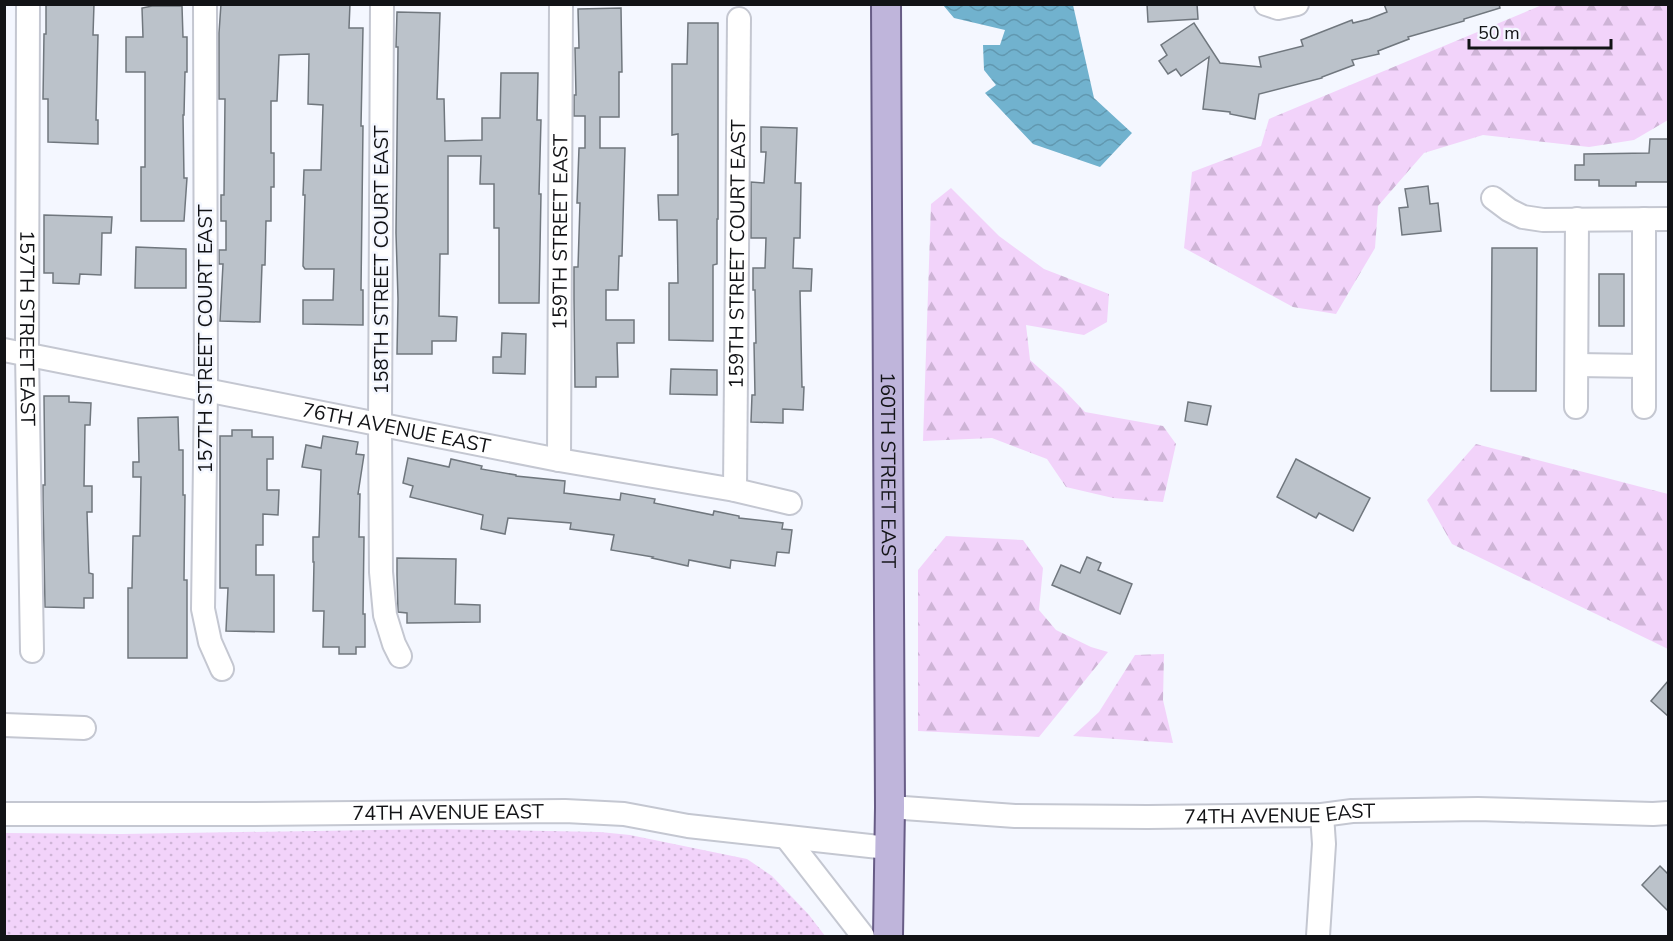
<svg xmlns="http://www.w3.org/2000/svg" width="1673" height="941" font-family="'Nunito Sans',sans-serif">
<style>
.green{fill:url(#green-dots)}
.forest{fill:url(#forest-firs)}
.water{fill:url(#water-waves)}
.building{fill:#bbc2ca;stroke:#70777e;stroke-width:1.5}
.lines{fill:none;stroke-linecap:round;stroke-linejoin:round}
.minor-casing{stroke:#c4c7d1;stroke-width:26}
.major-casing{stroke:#675c86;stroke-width:32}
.minor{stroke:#fff;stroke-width:22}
.major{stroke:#bfb5db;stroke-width:28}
.labels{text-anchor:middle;stroke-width:5;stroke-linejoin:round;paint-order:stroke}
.street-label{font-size:20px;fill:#121316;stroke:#f4f7ff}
</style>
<defs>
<pattern id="green-dots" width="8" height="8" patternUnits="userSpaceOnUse" patternTransform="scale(1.5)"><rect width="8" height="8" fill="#f2d3fa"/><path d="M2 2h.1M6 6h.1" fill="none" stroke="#ceb4d6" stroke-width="1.8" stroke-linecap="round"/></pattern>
<pattern id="forest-firs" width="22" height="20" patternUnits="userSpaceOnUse" patternTransform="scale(1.5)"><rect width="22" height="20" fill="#f2d3fa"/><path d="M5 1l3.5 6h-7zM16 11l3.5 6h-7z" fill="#ceb4d6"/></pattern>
<pattern id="water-waves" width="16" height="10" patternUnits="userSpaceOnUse" patternTransform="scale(1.5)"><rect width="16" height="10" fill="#71b2ce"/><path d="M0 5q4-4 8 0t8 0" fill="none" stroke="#6198b0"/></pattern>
</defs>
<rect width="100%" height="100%" fill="#f4f7ff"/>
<polygon class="green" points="434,829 600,832 630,835 747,859 772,876 809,915 825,936 5,936 5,833 122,834"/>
<g class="forest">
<polygon points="1542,5 1668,5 1668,120 1634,140 1589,147 1483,135 1424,153 1378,206 1375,248 1336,314 1293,307 1184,248 1192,172 1261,146 1269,119"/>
<polygon points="951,188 999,236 1044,269 1109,294 1107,322 1084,335 1026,325 1030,360 1062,388 1085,412 1163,426 1176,444 1163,502 1113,498 1066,487 1047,459 992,438 923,441 931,204"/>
<polygon points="1476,444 1668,494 1668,649 1452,544 1427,500"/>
<polygon points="946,536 1023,540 1043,568 1039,610 1056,630 1091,647 1108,652 1039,737 918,731 918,570"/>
<polygon points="1164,654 1163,700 1173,743 1073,736 1099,712 1135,655"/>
</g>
<polygon class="water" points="943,5 1073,5 1094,98 1132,133 1100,167 1033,144 985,93 996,85 984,70 983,45 1000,45 1005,30 954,18"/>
<g class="building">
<polygon points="46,4 94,4 93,35 98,35 96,120 98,120 98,144 48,142 48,99 43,99 44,34 46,34"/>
<polygon points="221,4 350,4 349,28 363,28 361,126 363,126 361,290 363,290 363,325 303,324 303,300 333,300 334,269 305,269 303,266 305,195 303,195 304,170 321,170 323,105 308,104 309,54 279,55 277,101 271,101 271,153 274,153 274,187 271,187 271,221 266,221 265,265 262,265 260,322 220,321 223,264 219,264 219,250 226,250 226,221 221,221 221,195 224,195 225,99 219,99 219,33"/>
<polygon points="1147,4 1197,4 1198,19 1148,22"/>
<polygon points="1384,4 1499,4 1500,8 1464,19 1464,21 1408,37 1409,39 1378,51 1379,54 1352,60 1354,65 1322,77 1322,78 1259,94 1255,119 1230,114 1230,112 1203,109 1209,57 1181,76 1176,69 1168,74 1159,61 1167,55 1161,45 1194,23 1220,63 1261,67 1259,57 1303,46 1301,40 1352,20 1353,23 1369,19 1387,12"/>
<polygon points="152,6 182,6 183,37 187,37 187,72 185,72 184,115 183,115 184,178 187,178 184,221 141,221 141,167 145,167 145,72 126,72 126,37 143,37 142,8"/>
<polygon points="621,8 622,72 619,72 619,117 600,117 600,148 625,148 622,256 619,256 618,290 606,290 606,320 634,320 634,343 617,343 618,377 596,377 596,387 575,387 574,299 574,267 578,267 580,203 577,203 579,148 585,148 585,116 574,116 574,95 576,95 575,48 579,48 578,9"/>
<polygon points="397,12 440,13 437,99 444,99 445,141 482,140 482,118 500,118 501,73 538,73 537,120 541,120 539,194 541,194 539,303 499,303 499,228 494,228 494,184 480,184 481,156 448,156 448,254 440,254 439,316 457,317 456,341 432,341 432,354 397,354 398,299 396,233 398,47 396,47"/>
<polygon points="688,23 718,23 718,219 717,219 717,264 713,265 713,341 669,340 669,283 678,283 677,220 659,220 658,195 678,195 678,134 672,135 672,64 687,64"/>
<polygon points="761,127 797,128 795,183 801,183 800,238 794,238 793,268 812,269 811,291 800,291 802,387 804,387 803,410 783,409 783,423 751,422 752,395 755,395 754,343 756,343 755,290 753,290 753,268 765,268 766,238 751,238 751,182 764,183 766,152 761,152"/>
<polygon points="1650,139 1668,139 1668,182 1636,182 1636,186 1599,186 1599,180 1575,180 1575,165 1584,165 1584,154 1649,153"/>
<polygon points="1428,186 1430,204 1438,203 1441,231 1402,235 1399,208 1408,207 1405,189"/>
<polygon points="44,215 112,217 111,233 102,233 101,275 80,274 79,284 53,283 53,273 44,273"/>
<polygon points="136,247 186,249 186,288 135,288"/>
<polygon points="1492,248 1537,248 1536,391 1491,391"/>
<rect x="1599" y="274" width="25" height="52"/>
<polygon points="502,333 526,334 525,374 493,373 493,357 501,357"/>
<polygon points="671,369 717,370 717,395 670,394"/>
<polygon points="44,396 69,396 69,402 91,403 90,425 85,425 84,486 92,486 92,512 87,512 89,573 93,574 93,598 84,598 84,608 45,607 43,500 43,485 45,485"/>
<polygon points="1188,402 1211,406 1207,425 1185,421"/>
<polygon points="178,417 179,450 183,450 183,495 185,495 184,580 187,580 187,658 128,658 128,588 132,588 133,536 140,536 141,477 133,477 133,462 139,462 138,418"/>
<polygon points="232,430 252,430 252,437 273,437 273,459 267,459 267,490 279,490 278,515 263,514 263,545 256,545 256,575 274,575 274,632 226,631 228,588 220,588 220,436 232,436"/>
<polygon points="323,436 358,442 356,454 364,455 358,494 360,494 359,537 364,537 363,614 365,614 365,647 356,647 356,654 339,654 339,647 323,647 324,611 313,611 314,562 313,562 313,537 319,537 321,470 302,467 306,445 321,448"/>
<polygon points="408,458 449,467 451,459 482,466 481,469 516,475 516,476 565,481 564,493 620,500 621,493 655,499 654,503 713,515 714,511 739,516 739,518 783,523 782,529 792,530 789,553 777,552 775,566 731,560 730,568 689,560 688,566 652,558 653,557 611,550 614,535 570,529 571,523 508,518 505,534 481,529 483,515 410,497 413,486 403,483"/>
<polygon points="1296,459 1370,498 1353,531 1319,513 1316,518 1277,497"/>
<polygon points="1087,557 1101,563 1098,570 1132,584 1120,614 1052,585 1061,565 1080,573"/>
<polygon points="397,558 456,559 455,604 480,605 480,622 407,623 407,613 398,612 397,575"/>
<polygon points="1668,681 1668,716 1651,701"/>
<polygon points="1660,866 1668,874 1668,911 1642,885"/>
</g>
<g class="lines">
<defs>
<g id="minor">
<path id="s1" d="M28,4L27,354L32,651"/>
<polyline points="205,4 206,389 203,609 210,642 222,669"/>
<polyline points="382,4 380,424 381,572 385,615 394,644 400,656"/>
<polyline points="1266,4 1278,8 1297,4"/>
<polyline points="1493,198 1509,210 1523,217 1543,220 1668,219"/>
<path id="s2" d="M4,350L559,460L735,490L790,503"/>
<polyline points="1577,365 1644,366"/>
<polyline points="1576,407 1577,219"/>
<polyline points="1644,407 1644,219"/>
<path id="s3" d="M559,460L561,4"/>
<path id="s4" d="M735,490L739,19"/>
<polyline points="4,725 84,728"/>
<path id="s5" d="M890,807L1015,816L1148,817L1322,815L1352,811L1478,809L1653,814L1668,813"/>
<path id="s6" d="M4,814H248L565,811L624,814L688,826L888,848"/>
<polyline points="786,837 863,936"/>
<polyline points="1318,936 1324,844 1322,815"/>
</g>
<g id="major">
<path id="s7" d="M886,4L890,807L888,936"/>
</g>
</defs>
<use href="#minor" class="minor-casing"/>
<use href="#major" class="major-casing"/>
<use href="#minor" class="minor"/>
<use href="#major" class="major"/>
</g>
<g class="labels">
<g class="street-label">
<text dy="7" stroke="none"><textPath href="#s3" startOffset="228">159TH STREET EAST</textPath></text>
<text dy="7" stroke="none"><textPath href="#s4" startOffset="236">159TH STREET COURT EAST</textPath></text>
<text transform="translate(381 260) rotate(-90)" y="7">158TH STREET COURT EAST</text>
<text dy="7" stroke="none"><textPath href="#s1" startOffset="324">157TH STREET EAST</textPath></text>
<text transform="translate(205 339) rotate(-90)" y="7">157TH STREET COURT EAST</text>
<text dy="7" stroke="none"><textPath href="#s2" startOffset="400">76TH AVENUE EAST</textPath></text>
<text dy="7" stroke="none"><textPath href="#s7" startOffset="466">160TH STREET EAST</textPath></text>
<text dy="7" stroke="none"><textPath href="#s6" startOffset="444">74TH AVENUE EAST</textPath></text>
<text dy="7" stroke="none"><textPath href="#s5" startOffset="390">74TH AVENUE EAST</textPath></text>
</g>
</g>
<rect width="1673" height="941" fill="none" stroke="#121316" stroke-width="12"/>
<path d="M1469 39v9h142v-9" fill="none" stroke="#121316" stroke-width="3"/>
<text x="1478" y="39" font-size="18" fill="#121316" stroke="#f4f7ff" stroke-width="4.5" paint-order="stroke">50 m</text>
</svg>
